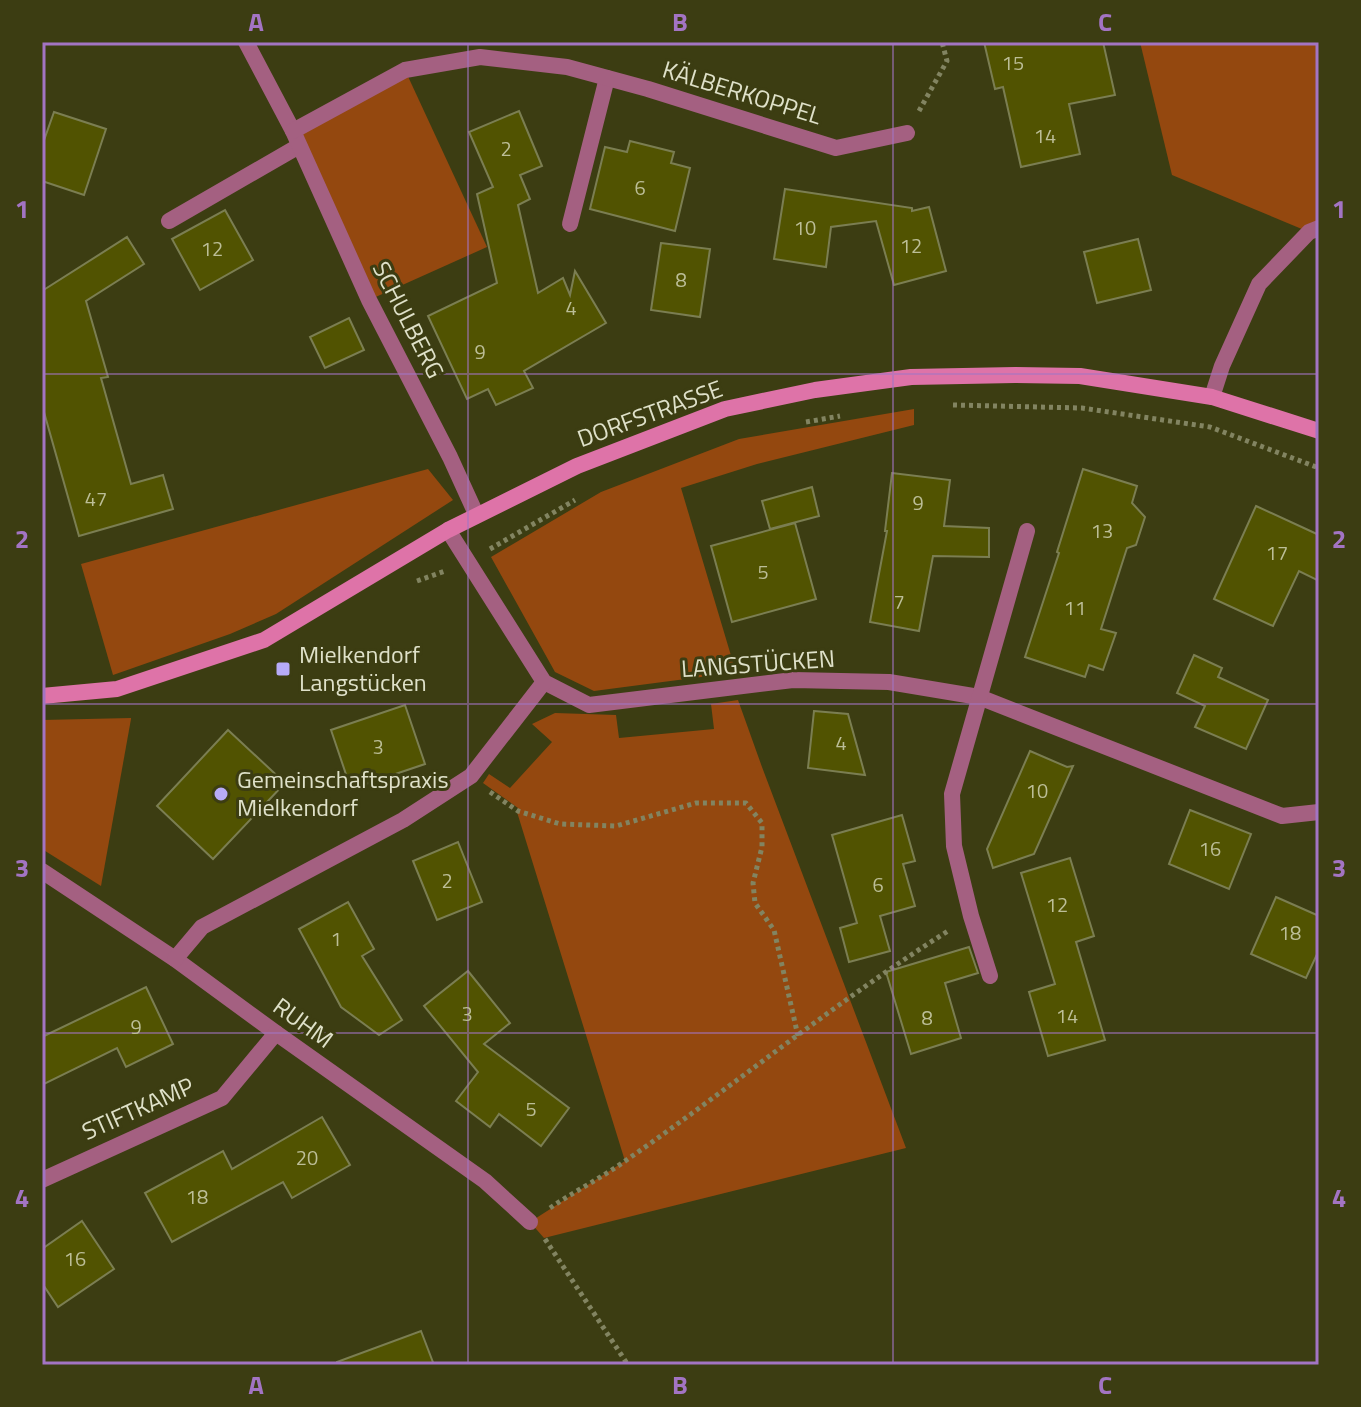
<svg xmlns="http://www.w3.org/2000/svg" width="1361" height="1407" font-family="'Titillium Web',sans-serif">
<style>
.green{fill:#94480f}
.building{fill:#515301;stroke:#7b7e52;stroke-width:2}
.lines{fill:none;stroke-linecap:round;stroke-linejoin:round}
.path{stroke:#828461;stroke-width:5;stroke-dasharray:4 4;stroke-linecap:butt}
.lane{stroke:#a46081;stroke-width:16}
.street{stroke:#a46081;stroke-width:16}
.secondary{stroke:#de73a8;stroke-width:16}
.grid{fill:none;stroke:#a374c3;stroke-width:2;stroke-opacity:0.55}
.poi-dot{fill:#b7abf8;stroke:#3c3d12;stroke-width:3}
.labels{text-anchor:middle;stroke-width:6;stroke-linejoin:round;paint-order:stroke}
.number-label{font-size:20px;fill:#bcbe97}
.street-label{font-size:24px;fill:#dfe1c9;stroke:#3c3d12}
.poi-label{font-size:24px;fill:#dfe1c9;stroke:#3c3d12;text-anchor:start}
.neatline{fill:none;stroke:#a374c3;stroke-width:3}
.grid-label{font-size:26px;text-anchor:middle;font-weight:bold;fill:#a374c3}
</style>
<rect width="100%" height="100%" fill="#3c3d12"/>
<g class="green">
<polygon points="1140,42 1319,42 1319,228 1309,232 1172,175"/>
<polygon points="405,70 487,247 369,300 293,131"/>
<polygon points="914,409 914,425 757,464 681,488 735,669 701,677 594,691 555,672 491,557 601,492 739,439"/>
<polygon points="428,469 453,500 276,614 230,634 113,675 81,564"/>
<polygon points="738,700 762,767 906,1148 544,1238 530,1222 625,1161 517,812 518,808 483,783 489,774 510,788 552,742 532,724 555,713 616,715 619,738 714,729 711,704"/>
<polygon points="131,718 131,719 101,886 42,849 42,720"/>
</g>
<g class="building">
<polygon points="984,42 1103,42 1115,95 1069,104 1080,154 1021,167 1003,87 995,89"/>
<polygon points="519,111 542,166 520,175 530,199 518,205 538,293 563,278 570,295 575,271 606,323 524,371 533,388 496,405 488,389 467,399 428,316 497,283 477,194 493,187 469,132"/>
<polygon points="54,112 106,129 84,195 42,181 42,146"/>
<polygon points="630,141 674,152 671,163 690,168 675,231 590,209 605,147 627,152"/>
<polygon points="785,189 912,208 912,211 929,207 946,271 894,285 876,221 831,227 826,267 774,259"/>
<polygon points="225,210 253,260 200,290 172,239"/>
<polygon points="127,237 144,264 86,301 108,377 101,378 131,484 163,475 173,509 79,536 42,405 42,291"/>
<polygon points="1138,239 1151,290 1097,303 1084,252"/>
<polygon points="661,243 710,249 700,317 651,310"/>
<polygon points="349,318 364,350 325,368 310,337"/>
<polygon points="1083,469 1137,486 1132,503 1145,517 1136,545 1127,548 1101,629 1116,633 1103,670 1089,665 1085,677 1025,657 1059,553 1057,552"/>
<polygon points="892,473 950,480 944,526 989,528 989,557 933,556 919,631 870,622 887,531 885,531"/>
<polygon points="812,487 819,516 770,529 762,501"/>
<polygon points="1256,506 1319,535 1319,581 1299,571 1273,626 1214,599"/>
<polygon points="795,523 816,599 732,622 711,546"/>
<polygon points="1194,655 1222,668 1218,677 1268,700 1246,749 1195,727 1205,706 1177,693"/>
<polygon points="405,705 425,764 351,789 331,730"/>
<polygon points="814,711 848,714 865,775 808,768"/>
<polygon points="228,730 285,783 213,859 157,806"/>
<polygon points="1030,751 1067,767 1073,766 1034,854 993,868 987,849"/>
<polygon points="1190,810 1251,834 1229,889 1169,864"/>
<polygon points="902,815 915,861 903,864 915,906 880,916 890,951 849,962 840,928 857,923 832,835"/>
<polygon points="458,842 482,902 437,920 413,861"/>
<polygon points="1070,858 1094,936 1076,942 1105,1040 1048,1056 1029,992 1055,984 1021,873"/>
<polygon points="1276,897 1319,916 1319,950 1306,978 1251,954"/>
<polygon points="348,902 374,949 362,956 402,1020 379,1035 341,1007 299,929"/>
<polygon points="969,947 978,973 945,983 961,1038 911,1054 886,972"/>
<polygon points="468,971 510,1023 484,1044 569,1108 541,1146 499,1114 490,1127 456,1101 478,1072 424,1006"/>
<polygon points="146,987 173,1044 126,1067 117,1048 42,1085 42,1037"/>
<polygon points="322,1117 350,1165 292,1198 283,1182 172,1242 145,1193 223,1151 232,1169"/>
<polygon points="82,1221 114,1269 58,1307 42,1283 42,1249"/>
<polygon points="421,1331 434,1365 337,1365 337,1362"/>
</g>
<g class="lines">
<g class="path">
<polyline points="919,111 947,61 942,42"/>
<polyline points="953,405 1082,408 1210,427 1319,468"/>
<polyline points="806,422 840,416"/>
<polyline points="490,549 575,500"/>
<polyline points="417,581 445,571"/>
<polyline points="490,792 518,811 560,824 616,826 696,803 746,803 762,823 762,847 753,883 755,903 774,930 798,1036"/>
<path d="M550,1208C575,1191 603,1177 628,1159C736,1084 837,1001 948,931"/>
<polyline points="545,1239 628,1365"/>
</g>
<g class="lane">
<polyline points="169,221 299,146"/>
<polyline points="570,224 607,78"/>
</g>
<g class="street">
<polyline points="246,42 293,131 369,300 450,457 476,514"/>
<polyline points="293,131 405,70 480,57 567,67 648,89 836,148 907,133"/>
<polyline points="1212,397 1222,366 1259,284 1309,232 1319,228"/>
<polyline points="448,530 544,682 589,705 793,680 889,682 979,697 1282,816 1319,812"/>
<polyline points="42,871 175,959 276,1033 485,1181 530,1222"/>
<polyline points="175,959 202,927 403,820 471,776 544,682"/>
<polyline points="990,976 971,916 954,846 952,794 1027,531"/>
<polyline points="42,1180 222,1098 276,1033"/>
</g>
<polyline class="secondary" points="42,696 117,689 264,640 448,530 577,466 725,409 815,390 911,377 1015,375 1080,376 1212,397 1319,431"/>
</g>
<path class="grid" d="M468,42V1365M893,42V1365M42,374H1319M42,704H1319M42,1033H1319"/>
<g class="poi-dot">
<rect x="275" y="661" width="16" height="16" rx="4"/>
<circle cx="221" cy="794" r="8"/>
</g>
<g class="labels">
<g class="number-label">
<text x="1013" y="70">15</text>
<text x="1045" y="143">14</text>
<text x="506" y="156">2</text>
<text x="640" y="195">6</text>
<text x="805" y="235">10</text>
<text x="911" y="253">12</text>
<text x="212" y="256">12</text>
<text x="681" y="287">8</text>
<text x="571" y="315">4</text>
<text x="480" y="359">9</text>
<text x="96" y="506">47</text>
<text x="918" y="510">9</text>
<text x="1102" y="538">13</text>
<text x="1277" y="560">17</text>
<text x="763" y="579">5</text>
<text x="899" y="609">7</text>
<text x="1075" y="615">11</text>
<text x="841" y="750">4</text>
<text x="378" y="754">3</text>
<text x="1037" y="798">10</text>
<text x="1210" y="856">16</text>
<text x="447" y="888">2</text>
<text x="878" y="892">6</text>
<text x="1057" y="912">12</text>
<text x="1290" y="940">18</text>
<text x="336" y="946">1</text>
<text x="467" y="1021">3</text>
<text x="1067" y="1023">14</text>
<text x="927" y="1025">8</text>
<text x="136" y="1034">9</text>
<text x="531" y="1116">5</text>
<text x="307" y="1165">20</text>
<text x="197" y="1204">18</text>
<text x="75" y="1266">16</text>
</g>
<g class="street-label">
<text transform="translate(742 93) rotate(17)" y="8">KÄLBERKOPPEL</text>
<text transform="translate(408 320) rotate(63)" y="8">SCHULBERG</text>
<text transform="translate(650 414) rotate(-20)" y="8">DORFSTRASSE</text>
<text transform="translate(758 664) rotate(-4)" y="8">LANGSTÜCKEN</text>
<text transform="translate(303 1023) rotate(36)" y="8">RUHM</text>
<text transform="translate(138 1109) rotate(-24)" y="8">STIFTKAMP</text>
</g>
<g class="poi-label">
<text x="299" y="663">Mielkendorf<tspan x="299" dy="28">Langstücken</tspan></text>
<text x="237" y="788">Gemeinschaftspraxis<tspan x="237" dy="28">Mielkendorf</tspan></text>
</g>
</g>
<rect width="1361" height="1407" fill="none" stroke="#3c3d12" stroke-width="88"/>
<rect x="44" y="44" width="1273" height="1319" class="neatline"/>
<g class="grid-label">
<text x="256" y="31">A</text>
<text x="680" y="31">B</text>
<text x="1105" y="31">C</text>
<text x="22" y="218">1</text>
<text x="1339" y="218">1</text>
<text x="22" y="548">2</text>
<text x="1339" y="548">2</text>
<text x="22" y="877">3</text>
<text x="1339" y="877">3</text>
<text x="22" y="1207">4</text>
<text x="1339" y="1207">4</text>
<text x="256" y="1394">A</text>
<text x="680" y="1394">B</text>
<text x="1105" y="1394">C</text>
</g>
</svg>
